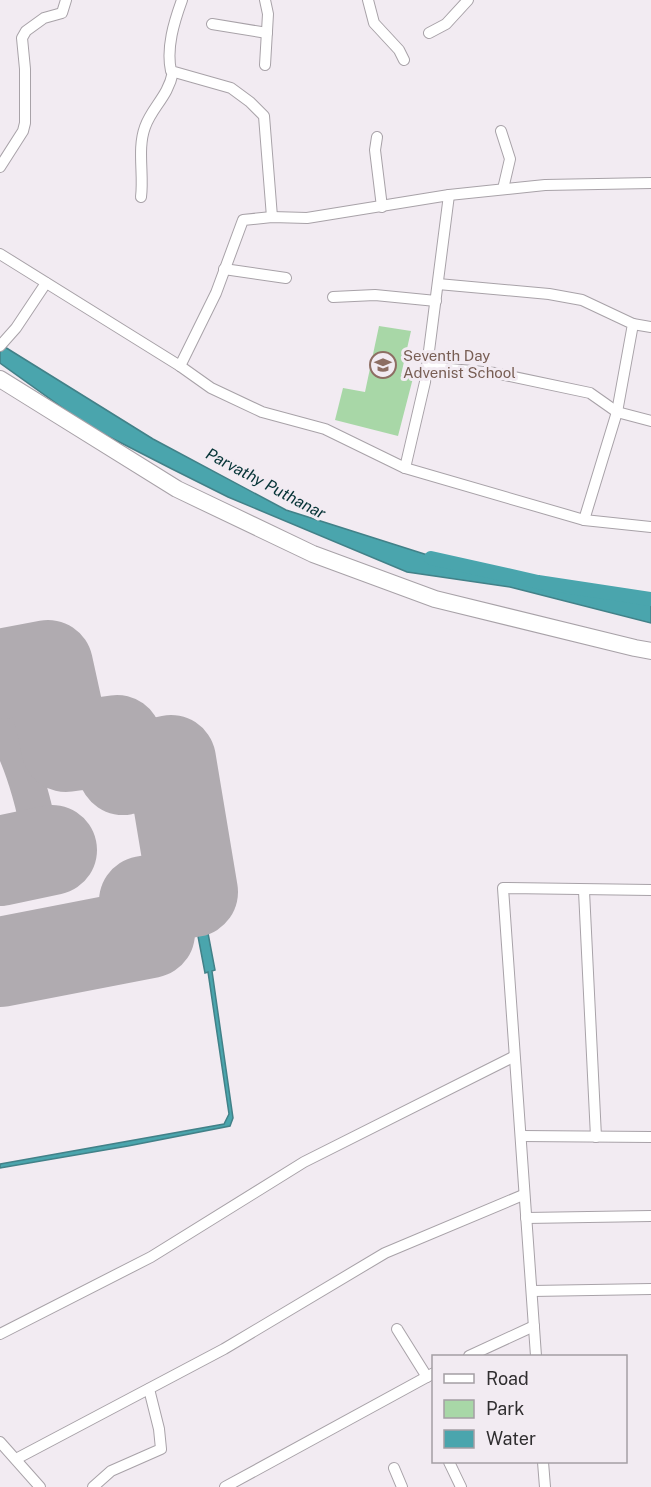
<svg xmlns="http://www.w3.org/2000/svg" width="651" height="1487" font-family="'Public Sans',sans-serif">
<style>
.green{fill:#a8d7a7}
.water{fill:#4aa5ad;stroke:#428188;stroke-width:1.5}
.lines{fill:none;stroke-linecap:round;stroke-linejoin:round}
.canal{stroke:#4aa5ad;stroke-width:14}
.taxiway{stroke:#b0abb0;stroke-width:36}
.runway{stroke:#b0abb0;stroke-width:90}
.street-casing{stroke:#a8a2a8;stroke-width:12}
.secondary-casing{stroke:#a8a2a8;stroke-width:18}
.street{stroke:#fff;stroke-width:10}
.secondary{stroke:#fff;stroke-width:16}
.labels{text-anchor:middle;stroke-width:6;stroke-linejoin:round;paint-order:stroke}
.education-label{font-size:15px;fill:#785e54;stroke:#f2ebf2;text-anchor:start}
.water-label{font-size:16px;font-style:italic;fill:#053336;stroke:#f2ebf2}
</style>
<rect width="100%" height="100%" fill="#f2ebf2"/>
<polygon class="green" points="379,326 411,331 401,375 413,378 398,436 335,420 343,388 365,392"/>
<g class="water">
<polygon points="0,344 153,439 286,510 481,572 651,602 651,623 510,587 407,572 228,497 172,469 88,426 0,363"/>
<polygon points="207,928 215,970 212,971 233,1118 230,1126 128,1146 0,1168 0,1164 224,1124 229,1114 208,972 205,973 197,931"/>
</g>
<g class="lines">
<polyline class="canal" points="431,558 538,582 651,599"/>
<path class="taxiway" d="M0,725C18,741 48,840 38,862C31,875 13,882 0,888"/>
<g class="runway">
<polyline points="0,674 48,665 66,747 117,740 123,770 171,760 193,892 144,901 150,933 0,962"/>
<polyline points="0,861 52,850"/>
</g>
<defs>
<g id="street">
<path d="M182,0C174,22 166,48 171,71L231,88L250,102L264,116L272,217"/>
<polyline points="265,0 268,14 265,65"/>
<polyline points="368,0 374,23 399,50 404,60"/>
<polyline points="212,24 267,33"/>
<polyline points="429,33 446,24 468,0"/>
<polyline points="501,131 510,159 503,189"/>
<polyline points="377,137 375,150 382,207"/>
<polyline points="0,167 23,131 25,123 25,69 22,38 26,31 44,18 62,13 66,0"/>
<path d="M141,197C144,174 137,149 145,127C152,107 168,97 173,72"/>
<polyline points="0,254 180,366 211,388 262,412 325,429 405,468 584,520 651,527"/>
<polyline points="224,269 286,278"/>
<polyline points="438,284 549,294 582,300 633,324 617,412 584,520"/>
<polyline points="333,297 375,295 436,301"/>
<polyline points="633,324 651,327"/>
<polyline points="0,346 16,328 46,283"/>
<polyline points="180,366 216,293 243,220 272,217 307,218 449,195 545,185 651,183"/>
<polyline points="427,367 495,373 590,393 617,412 651,421"/>
<polyline points="405,468 425,382 449,195"/>
<polyline points="584,891 596,1137"/>
<polyline points="521,1136 651,1137"/>
<polyline points="526,1218 651,1216"/>
<polyline points="532,1291 651,1289"/>
<polyline points="397,1329 427,1377"/>
<polyline points="0,1334 151,1257 304,1162 513,1057"/>
<polyline points="469,1356 534,1326"/>
<polyline points="536,1356 503,888 651,890"/>
<polyline points="0,1442 40,1487"/>
<polyline points="16,1459 224,1349 385,1253 523,1195"/>
<polyline points="449,1462 461,1487"/>
<polyline points="543,1462 545,1487"/>
<polyline points="394,1468 402,1487"/>
<polyline points="93,1487 111,1471 161,1449 159,1429 149,1389"/>
<polyline points="225,1487 434,1373"/>
</g>
<polyline id="secondary" points="0,379 177,489 313,554 435,599 635,648 651,651"/>
</defs>
<use href="#street" class="street-casing"/>
<use href="#secondary" class="secondary-casing"/>
<use href="#street" class="street"/>
<use href="#secondary" class="secondary"/>
</g>
<defs>
<symbol id="school-ring" viewBox="-11 -11 22 22"><circle r="9.5" fill="#f2ebf2" stroke="#8d6e63" stroke-width="1.5"/><path d="M0-5L7-2L0 1L-7-2ZM-4 1L0 2.5L4 1V4Q0 6-4 4Z" fill="#8d6e63"/></symbol>
</defs>
<g fill-rule="evenodd">
<use href="#school-ring" x="368" y="350" width="30" height="30"/>
</g>
<g class="labels">
<g class="education-label">
<text x="403" y="361">Seventh Day<tspan x="403" dy="17">Advenist School</tspan></text>
</g>
<g class="water-label">
<text transform="translate(266 483) rotate(28)" y="6">Parvathy Puthanar</text>
</g>
</g>
<rect x="432" y="1355" width="195" height="108" fill="#f2ebf2" stroke="#a49fa4" stroke-width="1.5"/>
<rect x="444" y="1374" width="30" height="9" fill="#ffffff" stroke="#a49fa4" stroke-width="1.5"/>
<text x="486" y="1385" font-size="18" fill="#302e30">Road</text>
<rect x="444" y="1400" width="30" height="18" fill="#a8d7a7" stroke="#a49fa4" stroke-width="1.5"/>
<text x="486" y="1415" font-size="18" fill="#302e30">Park</text>
<rect x="444" y="1430" width="30" height="18" fill="#4aa5ad" stroke="#a49fa4" stroke-width="1.5"/>
<text x="486" y="1445" font-size="18" fill="#302e30">Water</text>
</svg>
